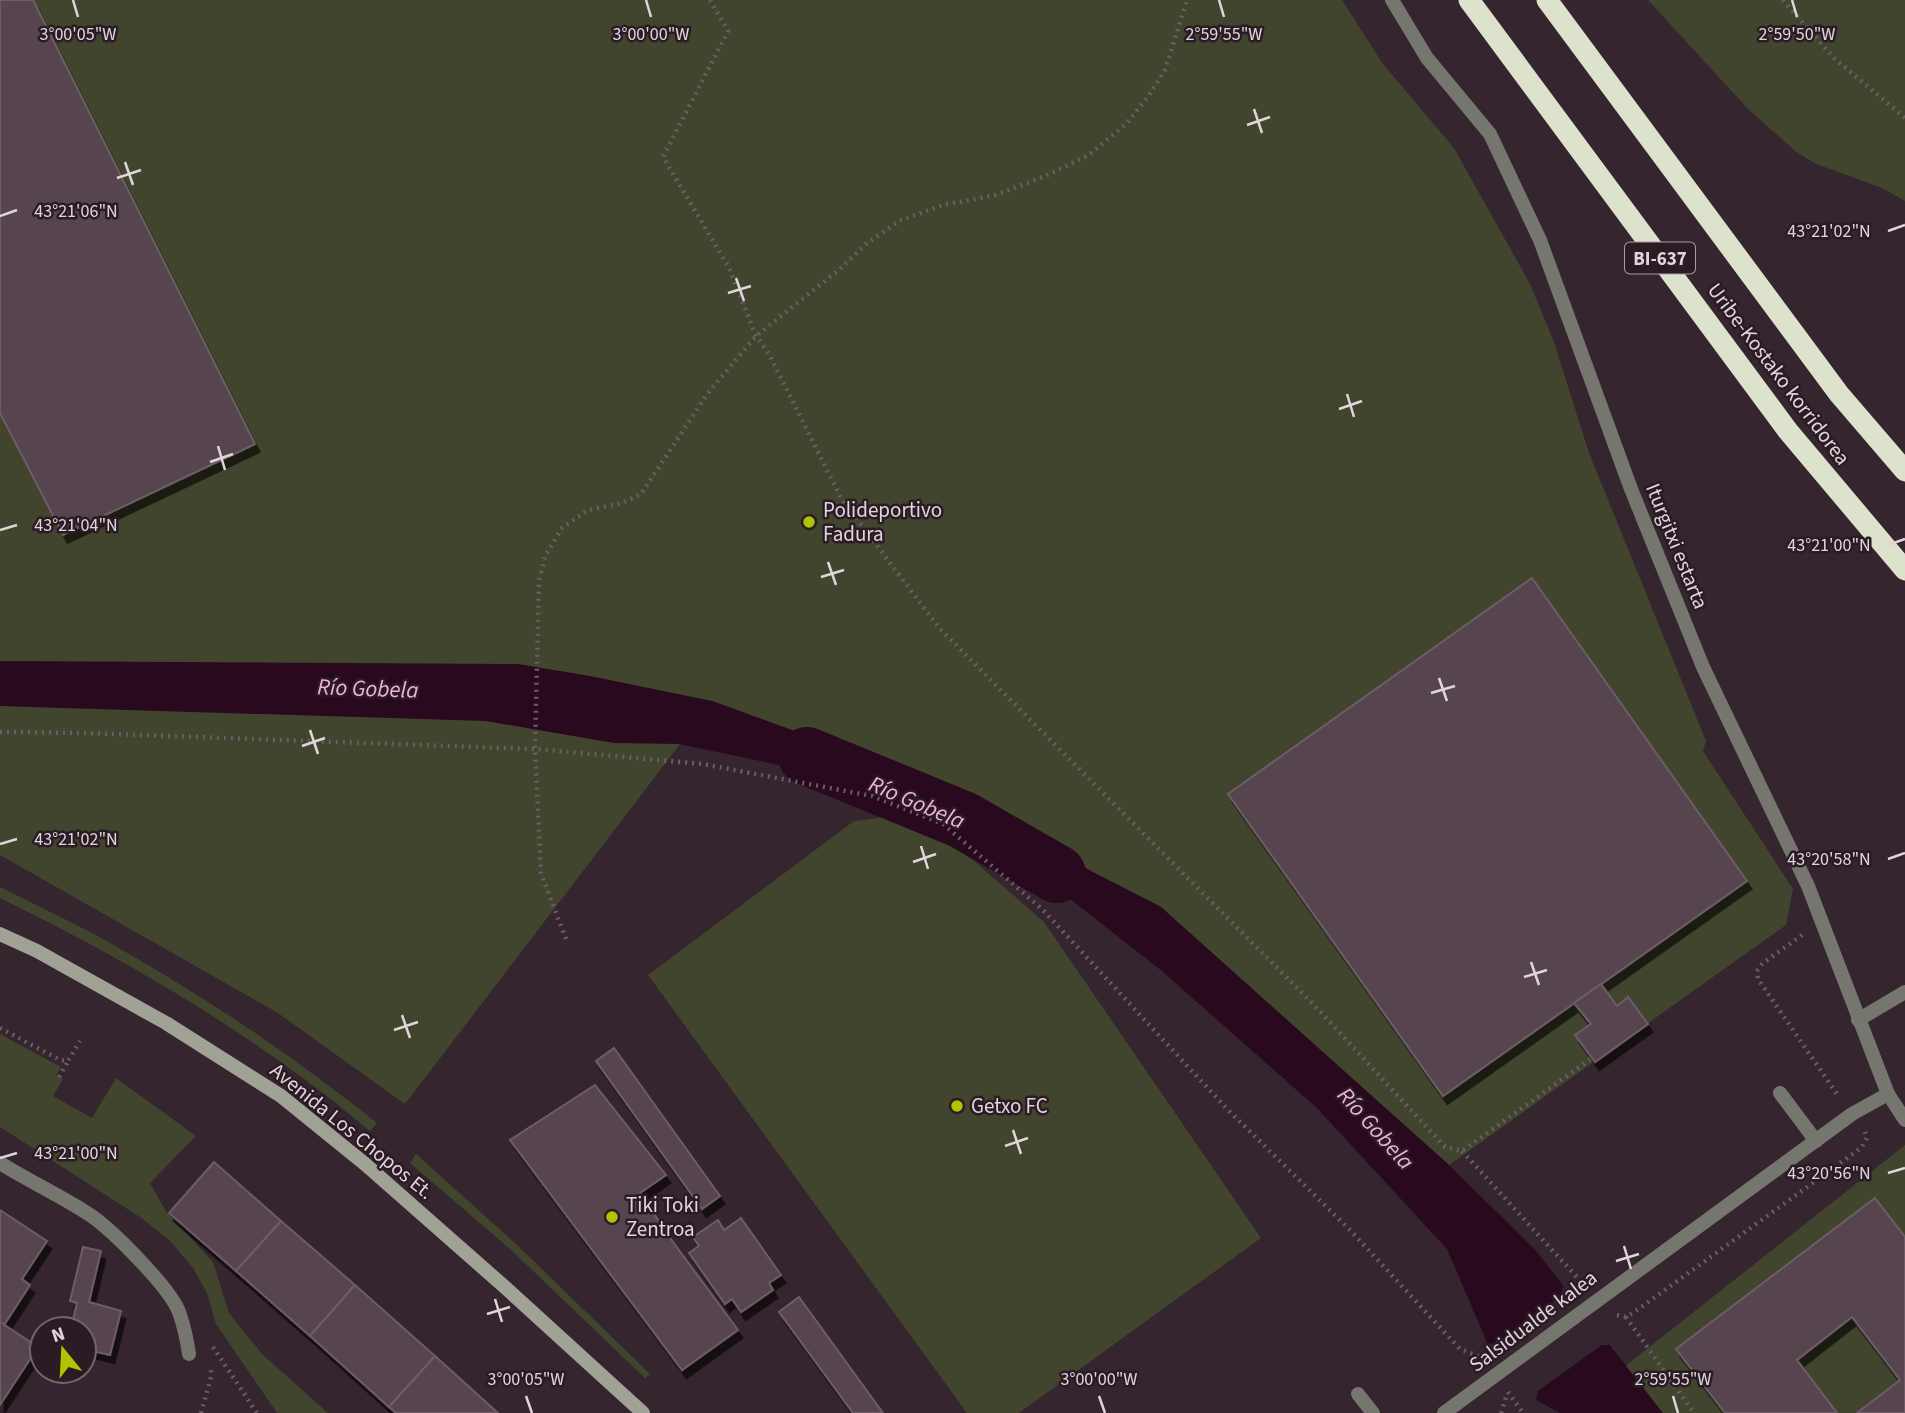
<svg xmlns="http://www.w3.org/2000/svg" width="1905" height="1413" font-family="'Source Sans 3',sans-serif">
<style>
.green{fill:#41452e}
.water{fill:#28091d}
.pier{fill:#35252e}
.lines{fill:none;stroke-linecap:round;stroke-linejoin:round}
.river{stroke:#28091d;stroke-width:58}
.building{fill:#57454f;stroke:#6e5b66;stroke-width:2;filter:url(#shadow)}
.path{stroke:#6b5d65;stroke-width:4.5;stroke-dasharray:2 5;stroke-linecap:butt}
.lane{stroke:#75776e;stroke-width:14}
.street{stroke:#75776e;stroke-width:14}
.secondary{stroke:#9fa294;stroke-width:14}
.highway{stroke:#dde2cc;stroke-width:21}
.ticks{fill:none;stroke:#e0d5db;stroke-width:2.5}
.poi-dot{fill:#b0c502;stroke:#2b1b25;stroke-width:2.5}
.labels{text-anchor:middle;stroke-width:5;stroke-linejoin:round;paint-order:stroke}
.shield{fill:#2b1b25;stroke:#aa9da4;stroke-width:2}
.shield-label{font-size:19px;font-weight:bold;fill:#e0d5db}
.street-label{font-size:21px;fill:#e0d5db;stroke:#2b1b25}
.poi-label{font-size:21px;fill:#e0d5db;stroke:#2b1b25;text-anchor:start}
.water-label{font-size:23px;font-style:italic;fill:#f2b1d7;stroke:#2b1b25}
.ticks-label{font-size:18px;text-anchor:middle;fill:#e0d5db;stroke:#2b1b25;stroke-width:5;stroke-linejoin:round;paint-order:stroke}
</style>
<defs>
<filter id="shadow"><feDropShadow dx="4.5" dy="8" stdDeviation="0" flood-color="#0009"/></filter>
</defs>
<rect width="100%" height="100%" fill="#35252e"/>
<g class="green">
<polygon points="0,0 1342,0 1383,64 1454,148 1530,284 1554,342 1589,453 1706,741 1703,751 1793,889 1786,925 1449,1165 1161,907 877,761 713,701 405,1104 278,1013 0,855"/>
<polygon points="1648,0 1905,0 1905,201 1882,188 1814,163 1795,151 1748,109"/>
<polygon points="887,817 925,828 973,860 1044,922 1261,1238 1019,1413 967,1413 648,975 854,821"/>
<path d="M0,887C34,904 68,920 101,938C198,992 291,1054 377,1123L370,1131C258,1037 131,962 0,898Z"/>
<polygon points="0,1034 61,1067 56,1075 63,1079 53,1096 92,1118 116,1078 196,1136 150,1183 165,1210 213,1262 229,1313 262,1354 328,1413 277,1413 216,1324 207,1293 193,1268 171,1242 143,1219 0,1127"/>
<polygon points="1905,1145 1905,1413 1566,1413"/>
<polygon points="416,1154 515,1243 650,1374 645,1378 510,1249 410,1163"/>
</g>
<polygon class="water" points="0,661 518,664 590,676 712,701 877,761 1161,907 1449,1165 1536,1251 1663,1413 1560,1413 1522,1392 1489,1347 1447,1249 1317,1108 1162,971 939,796 903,791 679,744 614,743 486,721 0,706"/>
<polygon class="pier" points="1565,1282 1614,1345 1602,1345 1538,1391 1535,1403 1520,1395 1483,1343 1495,1344 1559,1298"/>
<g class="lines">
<polyline class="river" points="807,756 963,820 1057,874"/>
</g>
<g class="building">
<polygon points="0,0 33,0 255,444 63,535 0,413"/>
<polygon points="1532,578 1747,881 1443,1096 1228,794"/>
<polygon points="1601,984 1617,1006 1628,997 1648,1024 1595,1062 1575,1035 1591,1024 1574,1003"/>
<polygon points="614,1048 720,1196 702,1209 596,1061"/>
<polygon points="595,1085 666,1175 640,1193 673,1242 738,1330 682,1370 510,1140"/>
<polygon points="214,1162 281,1221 236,1271 169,1213"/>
<polygon points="1875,1198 1905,1237 1905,1413 1857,1413 1900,1380 1852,1317 1797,1360 1837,1413 1725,1413 1676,1349"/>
<polygon points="0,1210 47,1241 22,1279 30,1285 4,1325 0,1322"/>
<polygon points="741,1218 781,1275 769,1283 773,1290 741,1312 732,1299 725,1304 689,1253 699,1246 693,1237 718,1220 724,1230"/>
<polygon points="281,1221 355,1285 310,1336 236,1271"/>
<polygon points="83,1247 101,1251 89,1302 121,1311 110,1355 84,1349 84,1329 71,1329 77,1303 70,1301"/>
<polygon points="355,1285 435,1356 389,1407 310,1336"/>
<polygon points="799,1297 883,1413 853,1413 779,1312"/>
<polygon points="0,1322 38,1347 0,1405"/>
<polygon points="435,1356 498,1413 396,1413 389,1407"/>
</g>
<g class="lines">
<g class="path">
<polyline points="710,0 728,31 663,157 729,268 756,336 769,354 841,498 940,629 1315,1006 1445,1147 1462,1151 1592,1058"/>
<polyline points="1783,0 1834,58 1905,118"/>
<polyline points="0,732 83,733 535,749 703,764 872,796 943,824 1042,909 1228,1110 1350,1230 1460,1349 1483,1358"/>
<polyline points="1802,935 1762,964 1757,971 1758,979 1839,1097"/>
<polyline points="566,939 541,873 535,749 539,581 545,556 562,528 588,510 622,503 641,494 708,393 756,336 840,269 866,244 899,221 943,205 996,195 1043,177 1089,155 1126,124 1147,98 1165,70 1187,0"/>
<polyline points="0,1028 60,1060 68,1061 80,1041"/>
<polyline points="59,1077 68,1061"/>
<polyline points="1462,1151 1584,1285"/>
<polyline points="1617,1315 1626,1317 1640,1308 1861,1148 1867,1138 1865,1132"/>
<polyline points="1626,1317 1694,1413"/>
<polyline points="213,1347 257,1413"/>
<polyline points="1508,1392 1523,1413"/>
<polyline points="201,1413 211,1377 211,1366"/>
<polyline points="1501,1413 1506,1397"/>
</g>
<g class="lane">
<polyline points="1858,1020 1905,992"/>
<polyline points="1780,1093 1816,1141"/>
<polyline points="1358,1394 1373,1413"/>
</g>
<g class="street">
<polyline points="1392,0 1427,58 1490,134 1540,240 1631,489 1703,667 1808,886 1888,1094 1905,1120"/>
<path d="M0,1163C30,1182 64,1197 93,1217C115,1233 170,1288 179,1312C184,1326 187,1340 189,1354"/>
<polyline points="1444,1413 1852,1114 1888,1094"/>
</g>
<polyline class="secondary" points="0,934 37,951 166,1023 281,1096 365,1164 507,1289 643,1413"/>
<g class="highway">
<polyline points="1469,0 1788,431 1905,570"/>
<polyline points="1547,0 1839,394 1905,471"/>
</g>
</g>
<path class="ticks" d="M73,0L78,17M646,0L651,17M1219,0L1224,17M1792,0L1797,17M1254,109L1262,133M1247,125L1270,117M125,162L133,185M117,178L141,170M0,216L17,210M1888,231L1905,225M736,278L744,301M728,293L751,286M1347,394L1354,417M1339,409L1362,401M218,446L225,470M210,462L233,454M0,530L17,525M1888,545L1905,539M828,562L836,585M821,577L844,570M1439,678L1447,701M1431,693L1455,686M310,730L318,754M302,746L325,738M0,844L17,839M921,846L928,869M1888,859L1905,853M913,862L936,854M1531,962L1539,985M1524,977L1547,970M402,1015L410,1038M394,1030L418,1022M1013,1130L1021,1154M1005,1146L1028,1138M0,1158L17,1153M1888,1173L1905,1168M1624,1246L1631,1269M1616,1261L1639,1254M495,1299L502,1322M487,1314L510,1307M526,1396L532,1413M1099,1396L1105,1413M1673,1396L1678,1413"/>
<g class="poi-dot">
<circle cx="809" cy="522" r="7"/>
<circle cx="957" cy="1106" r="7"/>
<circle cx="612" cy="1217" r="7"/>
</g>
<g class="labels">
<rect class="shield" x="1625" y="242.5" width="70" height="31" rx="5"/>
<g class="shield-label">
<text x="1660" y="265">BI-637</text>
</g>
<g class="street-label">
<text transform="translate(1779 374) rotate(53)" y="7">Uribe-Kostako korridorea</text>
<text transform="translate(1677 546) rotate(68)" y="7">Iturgitxi estarta</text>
<text transform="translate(352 1131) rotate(39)" y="7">Avenida Los Chopos Et.</text>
<text transform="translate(1533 1321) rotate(-37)" y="7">Salsidualde kalea</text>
</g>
<g class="poi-label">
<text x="823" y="517">Polideportivo<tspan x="823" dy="24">Fadura</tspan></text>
<text x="971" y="1113">Getxo FC</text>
<text x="626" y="1212">Tiki Toki<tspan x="626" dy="24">Zentroa</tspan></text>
</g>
<g class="water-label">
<text transform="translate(368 688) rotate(2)" y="8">Río Gobela</text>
<text transform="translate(917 802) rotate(23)" y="8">Río Gobela</text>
<text transform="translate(1376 1128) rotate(48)" y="8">Río Gobela</text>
</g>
</g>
<g class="ticks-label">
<text x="78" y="40">3°00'05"W</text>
<text x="651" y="40">3°00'00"W</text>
<text x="1224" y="40">2°59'55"W</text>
<text x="1797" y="40">2°59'50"W</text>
<text x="76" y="217">43°21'06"N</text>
<text x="1829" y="237">43°21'02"N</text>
<text x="76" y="531">43°21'04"N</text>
<text x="1829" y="551">43°21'00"N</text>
<text x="76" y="845">43°21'02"N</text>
<text x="1829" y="865">43°20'58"N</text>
<text x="76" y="1159">43°21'00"N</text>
<text x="1829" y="1179">43°20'56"N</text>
<text x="526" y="1385">3°00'05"W</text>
<text x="1099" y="1385">3°00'00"W</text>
<text x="1673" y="1385">2°59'55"W</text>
</g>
<g transform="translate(63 1350) rotate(342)"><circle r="33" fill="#2b1b25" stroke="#73656e" stroke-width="2"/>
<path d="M0-5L12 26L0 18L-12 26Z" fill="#b0c502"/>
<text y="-10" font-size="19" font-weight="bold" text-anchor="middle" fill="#e0d5db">N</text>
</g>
</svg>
